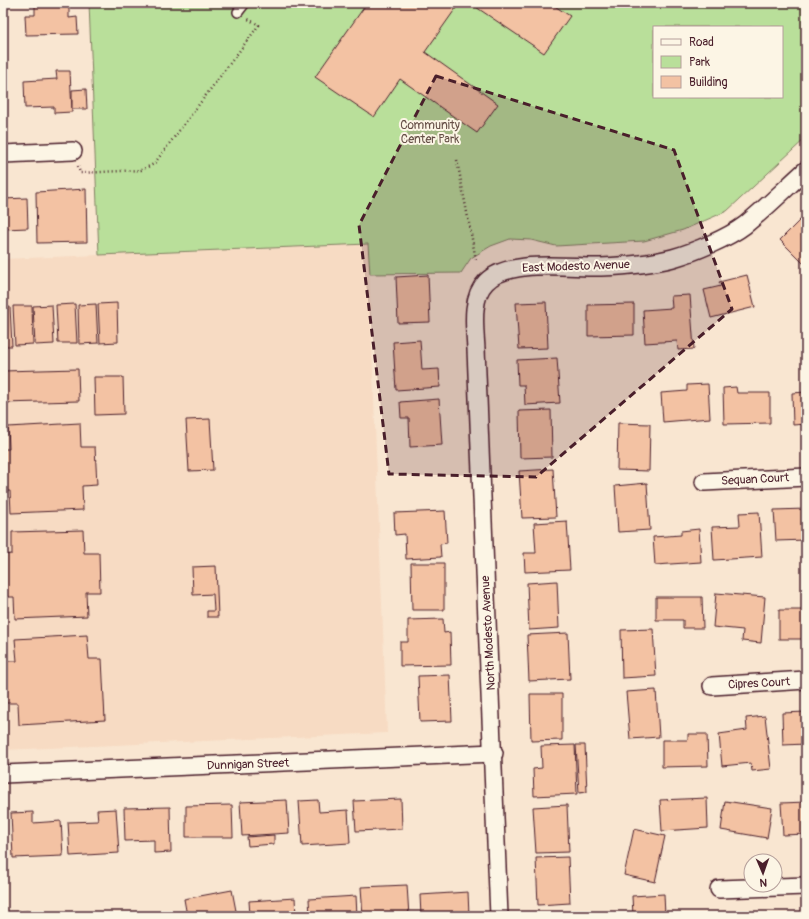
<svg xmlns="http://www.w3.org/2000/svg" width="809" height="919" font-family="Pangolin,sans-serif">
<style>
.built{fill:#f7dbc3}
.green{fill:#b9df9a;stroke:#827f62;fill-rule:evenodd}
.building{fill:#f3c2a3;stroke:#4a1f2b}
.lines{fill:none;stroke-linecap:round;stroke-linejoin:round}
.service-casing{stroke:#4a1f2b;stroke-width:12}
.minor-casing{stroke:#4a1f2b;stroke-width:20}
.path{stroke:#4a1f2b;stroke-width:2.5;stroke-dasharray:1 3;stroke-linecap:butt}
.service{stroke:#fcf5e5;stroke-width:9}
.minor{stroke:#fcf5e5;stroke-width:17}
.marked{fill:#4a1f2b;fill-opacity:0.2;stroke:#4a1f2b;stroke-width:3;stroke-dasharray:8 5;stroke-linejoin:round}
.labels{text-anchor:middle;stroke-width:4;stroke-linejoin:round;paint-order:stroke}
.park-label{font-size:12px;fill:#664f47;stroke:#fcf5e5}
.street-label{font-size:12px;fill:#4a1f2b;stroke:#fcf5e5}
</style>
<rect width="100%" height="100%" fill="#f9e6d1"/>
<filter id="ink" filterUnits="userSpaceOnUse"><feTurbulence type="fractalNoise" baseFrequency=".025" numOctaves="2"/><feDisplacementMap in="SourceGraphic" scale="8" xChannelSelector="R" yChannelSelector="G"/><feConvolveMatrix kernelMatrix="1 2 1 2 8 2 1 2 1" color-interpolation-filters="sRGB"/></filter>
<g filter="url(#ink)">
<polygon class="built" points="368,244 387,733 3,750 3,259"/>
<path class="green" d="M89,3H806V138L727,211L683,230L644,241L556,246L531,240L510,239L491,246L471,258L461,273L370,274L368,244L99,255ZM654,27H782V97H654Z"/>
<g class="building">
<polygon points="35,3 69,3 69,18 77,17 78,34 26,35 25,15 35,15"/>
<polygon points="367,3 449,3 456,8 425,52 498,104 477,133 400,79 374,117 315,77"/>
<polygon points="470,3 550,3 570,16 544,53"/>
<polygon points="56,71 70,71 72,112 54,113 54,107 25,108 24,81 57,79"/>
<polygon points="86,89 87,109 72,109 72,90"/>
<polygon points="86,189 87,242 37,243 36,192"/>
<polygon points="27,198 28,228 4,229 3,239 3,199"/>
<polygon points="802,218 806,222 806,266 780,240"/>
<polygon points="428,275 430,322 398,323 396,277"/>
<polygon points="747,275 755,307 711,318 704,290 721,286 719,282"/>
<polygon points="690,295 694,349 678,350 677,341 645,343 643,310 672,308 671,296"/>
<polygon points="546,302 548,348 519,349 516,303"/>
<polygon points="117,303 118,342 100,343 98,304"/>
<polygon points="75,304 77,343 58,343 56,305"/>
<polygon points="96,304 98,343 79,344 78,305"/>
<polygon points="634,304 634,335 588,336 588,305"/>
<polygon points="52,305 54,344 35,345 33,306"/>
<polygon points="13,306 32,306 33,344 15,345"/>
<polygon points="3,307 10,307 12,346 3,346"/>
<polygon points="420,340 422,370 439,369 440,387 396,390 393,342"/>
<polygon points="557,358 560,403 525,405 524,385 518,385 517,360"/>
<polygon points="78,369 79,401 3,403 3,371"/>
<polygon points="94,377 123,377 124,414 95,415"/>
<polygon points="708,384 710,418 663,422 661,393 687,391 687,385"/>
<polygon points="736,387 737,393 770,393 770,423 724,424 723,388"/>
<polygon points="806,392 806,424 793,425 792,393"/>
<polygon points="439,399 442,445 410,447 409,418 401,418 400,402"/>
<polygon points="551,410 552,457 520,458 519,411"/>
<polygon points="210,419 213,470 189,471 186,420"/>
<polygon points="80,423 81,447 95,447 97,485 82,486 83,510 11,513 10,491 3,491 3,449 9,449 8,427"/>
<polygon points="618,423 650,424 649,471 617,470"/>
<polygon points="553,469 556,517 522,518 519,471"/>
<polygon points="647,483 650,530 618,532 615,486"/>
<polygon points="806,509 806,540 776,541 774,510"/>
<polygon points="445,511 447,543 440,544 441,557 406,559 405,534 395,535 394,513"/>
<polygon points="759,512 762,557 714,560 712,527 740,526 739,513"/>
<polygon points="567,521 570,570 525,572 524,553 536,553 534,523"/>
<polygon points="699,529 701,562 655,565 653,537 681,535 681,531"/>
<polygon points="83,530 84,553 99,553 100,592 86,592 87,616 15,619 14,597 3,597 3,555 12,554 12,532"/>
<polygon points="411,563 444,563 444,610 412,610"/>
<polygon points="216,566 218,617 207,617 207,611 214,611 213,594 193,595 192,567"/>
<polygon points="557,581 559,628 529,630 527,583"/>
<polygon points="716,593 765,597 761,643 742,641 743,630 713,627"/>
<polygon points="656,597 702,597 703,628 683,628 683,620 656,620"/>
<rect x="779" y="610" width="27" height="29"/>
<polygon points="443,619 444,633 450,632 451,665 400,666 400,642 408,642 408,620"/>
<polygon points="653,629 656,676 622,678 621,630"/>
<polygon points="568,633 570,679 529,681 527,635"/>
<polygon points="87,635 89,659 102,659 105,720 19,725 18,703 6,703 5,687 3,687 3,678 5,678 4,661 17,661 15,639"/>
<polygon points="450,675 452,721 420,722 418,676"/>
<polygon points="656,690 659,737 630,739 626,692"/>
<polygon points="530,694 562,694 562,740 531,741"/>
<polygon points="806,712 806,744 783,745 782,713"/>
<polygon points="765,716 771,769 752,771 751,763 722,766 719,734 747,730 746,718"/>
<polygon points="688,734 707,734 708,766 662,767 662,740 688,740"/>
<polygon points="575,745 577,794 534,796 533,769 542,768 541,746"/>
<polygon points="576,745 585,745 587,792 579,793"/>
<polygon points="707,798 708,828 662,831 660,800"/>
<polygon points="401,799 402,829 356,831 354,801"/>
<polygon points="287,800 289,833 242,836 240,802"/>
<polygon points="318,800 319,812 348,810 350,843 302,846 299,801"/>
<polygon points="725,801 772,808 767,838 721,830"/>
<polygon points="806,802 806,834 783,835 781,803"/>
<polygon points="232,805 233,837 186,837 186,806"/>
<polygon points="567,805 569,852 536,853 533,807"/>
<polygon points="170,807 171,852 154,853 154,840 125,841 124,808"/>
<polygon points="116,809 119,853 70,856 68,822 98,821 97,810"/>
<polygon points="33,812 33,823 61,821 63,856 13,858 11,813"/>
<polygon points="634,829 665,836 655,882 624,875"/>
<polygon points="274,835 274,844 248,846 247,837"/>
<polygon points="568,857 570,903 538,905 536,858"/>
<polygon points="407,885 409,916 363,916 361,887"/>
<polygon points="232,890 237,916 187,916 184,899"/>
<polygon points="468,892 469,916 421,916 420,895"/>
<polygon points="664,894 665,916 633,916 632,896"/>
<polygon points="356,896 357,916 310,916 309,899"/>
<polygon points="295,898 296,916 250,916 249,901"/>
<polygon points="28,911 29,916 3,916 3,913"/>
</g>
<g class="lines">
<defs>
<polyline id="service" points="238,12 245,3"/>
<g id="minor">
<polyline points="3,154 73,151"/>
<polyline points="704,482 806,477"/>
<polyline points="712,686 806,680"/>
<polyline points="3,774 494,753"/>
<polyline points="719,889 806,886"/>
<path d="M499,916L476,349C475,329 470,298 486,282C509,258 570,268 601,267C624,266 651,264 673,258C694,252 728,238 745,225C766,208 786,188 806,170"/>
</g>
</defs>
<use href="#service" class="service-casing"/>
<use href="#minor" class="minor-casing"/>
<g class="path">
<polyline points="457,160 476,260"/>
<polyline points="78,166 80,173 141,170 154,164 259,25 248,19"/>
</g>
<use href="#service" class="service"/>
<use href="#minor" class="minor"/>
</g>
</g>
<path class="marked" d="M436,76L674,150L732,309L536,477L389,474L359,225Z"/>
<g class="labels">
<g class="park-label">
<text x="430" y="129">Community<tspan x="430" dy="14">Center Park</tspan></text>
</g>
<g class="street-label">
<text transform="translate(576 266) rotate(-2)" y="4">East Modesto Avenue</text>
<text transform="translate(755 479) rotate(-3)" y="4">Sequan Court</text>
<text transform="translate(488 633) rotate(-93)" y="4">North Modesto Avenue</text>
<text transform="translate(759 683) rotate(-3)" y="4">Cipres Court</text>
<text transform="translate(248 764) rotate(-2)" y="4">Dunnigan Street</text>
</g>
</g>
<rect width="809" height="919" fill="none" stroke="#fcf5e5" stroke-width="16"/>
<rect x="8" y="8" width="793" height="903" fill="none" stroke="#4a1f2b" stroke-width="1.5" filter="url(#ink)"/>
<rect x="653" y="26" width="130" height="72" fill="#fcf5e5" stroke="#b59f9b"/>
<rect x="661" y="39" width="20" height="6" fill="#fcf5e5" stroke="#b59f9b"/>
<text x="689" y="46" font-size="12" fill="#4a1f2b">Road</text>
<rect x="661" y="56" width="20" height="12" fill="#b9df9a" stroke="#b59f9b"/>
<text x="689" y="66" font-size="12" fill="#4a1f2b">Park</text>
<rect x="661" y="76" width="20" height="12" fill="#f3c2a3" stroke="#b59f9b"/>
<text x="689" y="86" font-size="12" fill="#4a1f2b">Building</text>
<g transform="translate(763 873) rotate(178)"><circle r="19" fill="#fcf5e5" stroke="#b59f9b"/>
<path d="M0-3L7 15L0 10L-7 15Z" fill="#4a1f2b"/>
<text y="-6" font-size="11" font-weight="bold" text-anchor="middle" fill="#4a1f2b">N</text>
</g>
</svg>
